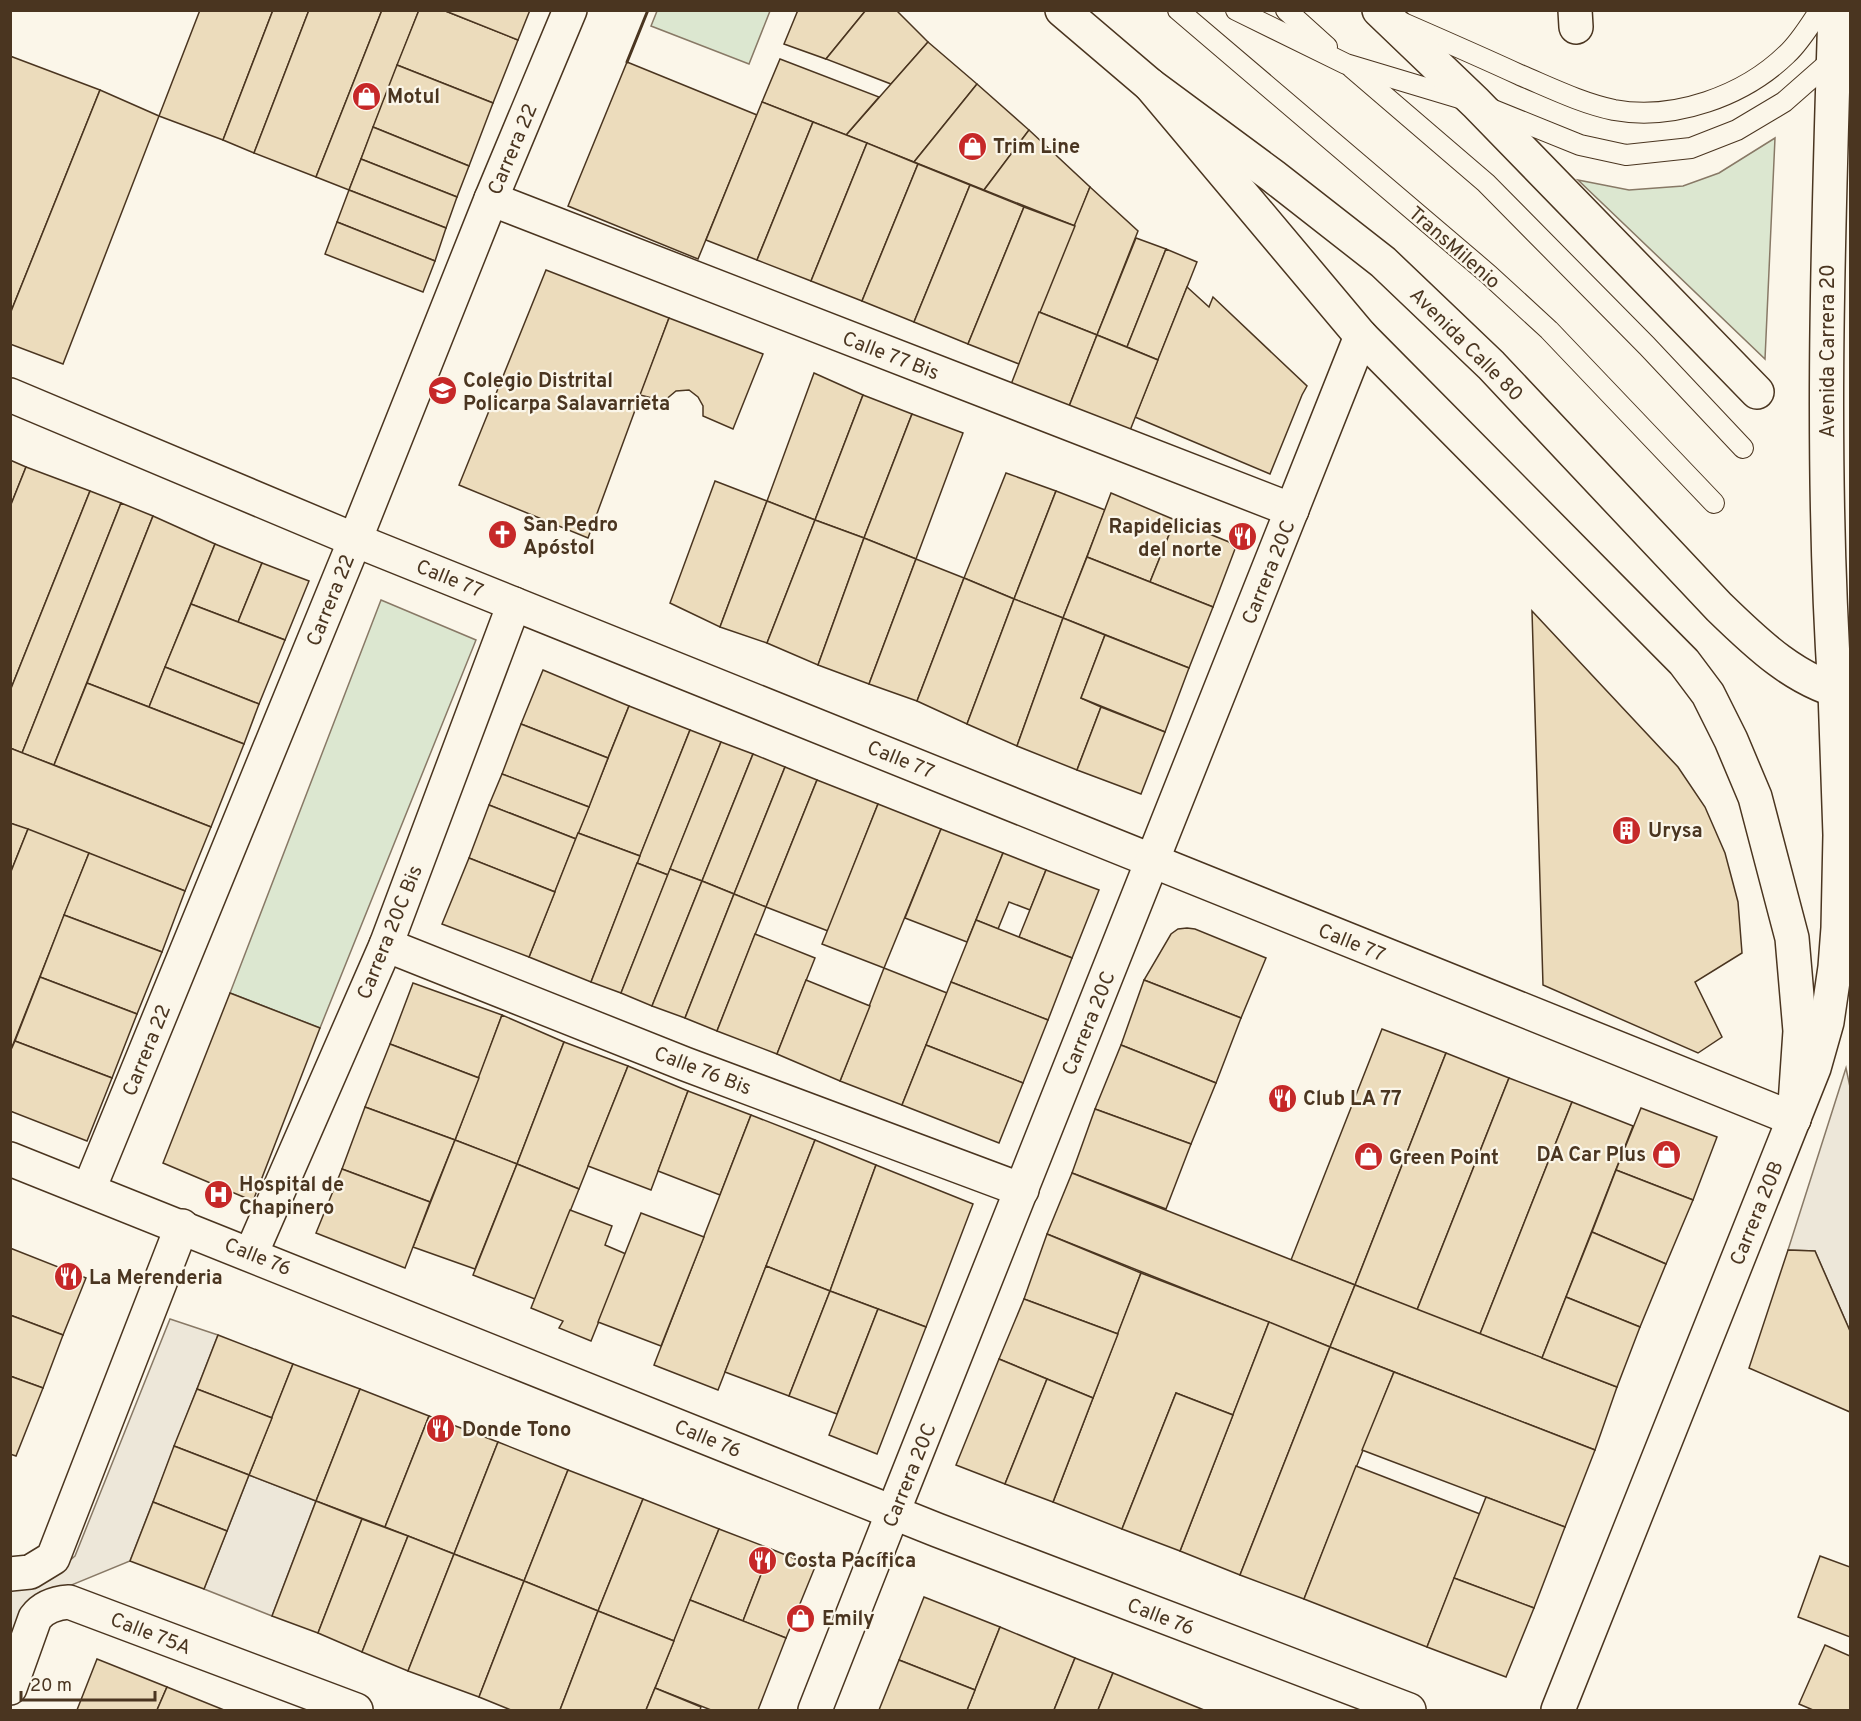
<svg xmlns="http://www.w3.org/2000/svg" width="1861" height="1721" font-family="Overpass,sans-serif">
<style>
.green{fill:#dce7d0;stroke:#887966;stroke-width:1.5}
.parking{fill:#ede7d9;stroke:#887966;stroke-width:1.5}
.building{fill:#ecdcbc;stroke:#4a3520;stroke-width:1.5}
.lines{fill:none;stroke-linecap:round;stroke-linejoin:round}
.lane-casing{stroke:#4a3520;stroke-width:22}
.street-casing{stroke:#4a3520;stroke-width:36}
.secondary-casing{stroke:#4a3520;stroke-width:36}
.highway-casing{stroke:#4a3520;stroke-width:36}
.lane{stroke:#fbf6e9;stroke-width:20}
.street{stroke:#fbf6e9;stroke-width:33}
.secondary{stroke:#fbf6e9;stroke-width:33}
.highway{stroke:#fbf6e9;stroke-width:33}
.wall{stroke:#4a3520;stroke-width:3}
.labels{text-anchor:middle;stroke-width:4.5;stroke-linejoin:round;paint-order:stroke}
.poi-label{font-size:20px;font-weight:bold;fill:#4a3520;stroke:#fbf6e9;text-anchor:start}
.street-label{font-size:20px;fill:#4a3520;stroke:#fbf6e9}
</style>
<rect width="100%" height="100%" fill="#fbf6e9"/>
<g class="green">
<polygon points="657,11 657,10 770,11 749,64 651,26"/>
<polygon points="1775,138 1765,359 1578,180 1629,190 1683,186 1719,173"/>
<polygon points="381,600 476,640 320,1028 230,993"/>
</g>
<g class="parking">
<polygon points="1846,1068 1850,1087 1850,1331 1815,1251 1788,1250"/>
<polygon points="170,1319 218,1335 130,1561 47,1595 11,1643 11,1589 60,1568 75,1556"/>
<polygon points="249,1475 316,1501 272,1616 204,1589"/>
</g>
<g class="building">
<polygon points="200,10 273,10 223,140 159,116"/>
<polygon points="273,10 309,10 254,153 223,140"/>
<polygon points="309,10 382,10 316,177 254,153"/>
<polygon points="382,10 419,10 349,190 316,177"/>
<polygon points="419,10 443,10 518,40 493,103 397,65"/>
<polygon points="443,10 530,10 518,40"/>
<polygon points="798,10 866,10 826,59 784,44"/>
<polygon points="866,10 896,10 928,42 891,84 826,59"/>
<polygon points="928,42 977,84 914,162 846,135"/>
<polygon points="10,56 100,90 10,314"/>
<polygon points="780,59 879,97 846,135 762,102"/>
<polygon points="627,62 757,115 698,259 568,206"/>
<polygon points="397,65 493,103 469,166 373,127"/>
<polygon points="977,84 1029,130 984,190 914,162"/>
<polygon points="100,90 159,116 63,364 10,344 10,314"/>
<polygon points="762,102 813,122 757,260 706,240"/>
<polygon points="813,122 867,143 811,281 757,260"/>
<polygon points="373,127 469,166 457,197 361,159"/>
<polygon points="1029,130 1090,187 1075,226 984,190"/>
<polygon points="867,143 918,164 862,301 811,281"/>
<polygon points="361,159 457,197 446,228 349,190"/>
<polygon points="918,164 970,185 914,322 862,301"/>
<polygon points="970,185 1024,207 968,344 914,322"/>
<polygon points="1090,187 1138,231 1097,335 1039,312"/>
<polygon points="349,190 446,228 435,261 337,222"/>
<polygon points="1024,207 1075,226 1019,364 968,344"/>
<polygon points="337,222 435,261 423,292 325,254"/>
<polygon points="1136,238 1166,249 1127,347 1097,335"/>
<polygon points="1166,249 1197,262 1158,360 1127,347"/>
<polygon points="546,270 669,318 588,538 459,485"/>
<polygon points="1187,287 1209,307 1213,297 1307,386 1302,395 1270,474 1135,417"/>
<polygon points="1039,312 1097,335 1068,409 1010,387"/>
<polygon points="669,318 763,354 733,429 703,416 703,406 698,397 689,390 676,391 664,401 640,395"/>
<polygon points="1097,335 1158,360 1129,433 1068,409"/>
<polygon points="814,373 863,395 815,520 767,501"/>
<polygon points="863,395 912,414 864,538 815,520"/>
<polygon points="912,414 963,433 916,559 864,538"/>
<polygon points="10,460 26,467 10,507"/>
<polygon points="26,467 90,491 10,691 10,507"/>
<polygon points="1006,473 1056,491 1014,599 964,578"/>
<polygon points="715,481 767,501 720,627 670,603"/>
<polygon points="90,491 121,503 22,753 10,748 10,691"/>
<polygon points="1056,491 1105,510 1063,618 1014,599"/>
<polygon points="1111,493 1175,520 1150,582 1087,557"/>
<polygon points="767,501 815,520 767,643 720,627"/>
<polygon points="121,503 153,516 54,765 22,753"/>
<polygon points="153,516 215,544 149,707 87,683"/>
<polygon points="815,520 864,538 818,665 767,643"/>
<polygon points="1175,520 1229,542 1235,549 1213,607 1150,582"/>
<polygon points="864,538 916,559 869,684 818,665"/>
<polygon points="215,544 262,563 238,622 191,604"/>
<polygon points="1087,557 1213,607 1189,668 1063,618"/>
<polygon points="916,559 964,578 917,701 869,684"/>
<polygon points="262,563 309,581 285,640 238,622"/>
<polygon points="964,578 1014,599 967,724 917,701"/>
<polygon points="1014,599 1063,618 1017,746 967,724"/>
<polygon points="191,604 285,640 259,704 165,667"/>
<polygon points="1532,611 1678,767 1705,807 1725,853 1738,902 1742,953 1695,982 1722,1037 1698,1053 1543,985"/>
<polygon points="1063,618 1105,635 1081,698 1101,707 1077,770 1017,746"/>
<polygon points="1105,635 1189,668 1165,732 1081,698"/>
<polygon points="165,667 259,704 244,744 149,707"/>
<polygon points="543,670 629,706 608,758 521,724"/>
<polygon points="87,683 244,744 211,827 54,765"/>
<polygon points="629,706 690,730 640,856 578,833"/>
<polygon points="1101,707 1165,732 1141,794 1077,770"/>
<polygon points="521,724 608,758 589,807 502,774"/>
<polygon points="690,730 721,742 668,875 637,863"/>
<polygon points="721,742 753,754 702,881 670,869"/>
<polygon points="10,748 211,827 185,891 10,823"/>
<polygon points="753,754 785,767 734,894 702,881"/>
<polygon points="785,767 817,780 766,907 734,894"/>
<polygon points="502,774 589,807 576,839 489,805"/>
<polygon points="817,780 878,804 828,931 766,907"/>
<polygon points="878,804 941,829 884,968 822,944"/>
<polygon points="489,805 576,839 555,892 469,858"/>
<polygon points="10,823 28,829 10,874"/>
<polygon points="28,829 89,853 10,1052 10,874"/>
<polygon points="941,829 1003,853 967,942 905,918"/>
<polygon points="578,833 640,856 591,982 529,957"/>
<polygon points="89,853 185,891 162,952 64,915"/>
<polygon points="1003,853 1046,870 1030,910 1009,902 998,929 976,920"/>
<polygon points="469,858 555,892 529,957 442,924"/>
<polygon points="637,863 668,875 621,993 591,982"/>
<polygon points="670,869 702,881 652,1006 621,993"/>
<polygon points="1046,870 1099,890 1072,958 1019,937"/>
<polygon points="702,881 734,894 685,1018 652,1006"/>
<polygon points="734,894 766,907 717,1031 685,1018"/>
<polygon points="64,915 162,952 137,1014 40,977"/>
<polygon points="976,920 1072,958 1048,1020 951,982"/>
<polygon points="1187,928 1195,929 1266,958 1241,1018 1144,980 1171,934 1178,929"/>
<polygon points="755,934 815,958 777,1054 717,1031"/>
<polygon points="884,968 947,993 902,1105 840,1081"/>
<polygon points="40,977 137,1014 112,1078 15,1041"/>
<polygon points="806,980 870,1006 840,1081 777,1054"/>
<polygon points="1144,980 1241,1018 1216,1083 1121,1045"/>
<polygon points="951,982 1048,1020 1023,1083 926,1045"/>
<polygon points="413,983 502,1015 479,1078 390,1044"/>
<polygon points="230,993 320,1028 253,1201 163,1163"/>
<polygon points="502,1015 564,1042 517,1164 455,1140"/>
<polygon points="1382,1029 1446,1053 1355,1285 1291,1260"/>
<polygon points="15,1041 112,1078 87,1141 10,1111 10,1052"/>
<polygon points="564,1042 628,1066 579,1189 517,1164"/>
<polygon points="390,1044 479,1078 455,1140 365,1107"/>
<polygon points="926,1045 1023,1083 999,1143 902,1105"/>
<polygon points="1121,1045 1216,1083 1191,1144 1095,1109"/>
<polygon points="1446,1053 1509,1078 1417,1310 1355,1285"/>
<polygon points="628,1066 688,1091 651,1190 588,1166"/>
<polygon points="1509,1078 1572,1102 1480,1334 1417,1310"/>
<polygon points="688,1091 751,1115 720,1195 658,1171"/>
<polygon points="1572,1102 1633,1126 1542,1358 1480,1334"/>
<polygon points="365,1107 455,1140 430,1202 342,1169"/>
<polygon points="1641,1108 1717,1137 1693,1200 1616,1170"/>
<polygon points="1095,1109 1191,1144 1166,1209 1072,1173"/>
<polygon points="751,1115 815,1140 718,1390 654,1365"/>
<polygon points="455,1140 517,1164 475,1269 413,1247"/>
<polygon points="815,1140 876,1165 830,1291 766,1266"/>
<polygon points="517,1164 579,1189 535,1299 473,1275"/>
<polygon points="876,1165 973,1204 926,1327 830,1291"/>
<polygon points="342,1169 430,1202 405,1268 316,1233"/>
<polygon points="1616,1170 1693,1200 1666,1264 1592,1232"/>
<polygon points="1072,1173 1355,1285 1330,1347 1047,1234"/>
<polygon points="570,1210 612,1226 605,1245 626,1254 591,1341 559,1328 563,1321 531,1308"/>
<polygon points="641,1213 704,1237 661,1346 598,1322"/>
<polygon points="1592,1232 1666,1264 1640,1327 1566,1297"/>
<polygon points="1047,1234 1141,1273 1118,1334 1024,1299"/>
<polygon points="10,1248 86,1278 63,1335 10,1315"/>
<polygon points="1788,1250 1815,1251 1850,1331 1850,1412 1749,1368"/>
<polygon points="766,1266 830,1291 789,1396 725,1372"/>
<polygon points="1141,1273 1269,1322 1233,1415 1176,1393 1122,1529 1053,1502"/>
<polygon points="1355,1285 1617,1387 1595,1450 1330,1347"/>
<polygon points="830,1291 878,1309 837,1414 789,1396"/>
<polygon points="1566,1297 1640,1327 1617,1387 1542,1358"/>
<polygon points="1024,1299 1118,1334 1093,1398 999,1359"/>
<polygon points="878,1309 926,1327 877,1454 829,1435"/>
<polygon points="10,1315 63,1335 43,1388 10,1376"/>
<polygon points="1269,1322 1330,1347 1240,1575 1180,1551"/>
<polygon points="218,1335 293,1364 272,1418 197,1389"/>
<polygon points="1330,1347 1394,1372 1304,1599 1240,1575"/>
<polygon points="999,1359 1047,1379 1005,1484 956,1465"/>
<polygon points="293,1364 360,1389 316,1501 249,1475"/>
<polygon points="1394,1372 1595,1450 1565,1527 1362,1450"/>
<polygon points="10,1376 43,1388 16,1456 10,1454"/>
<polygon points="1047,1379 1093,1398 1053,1502 1005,1484"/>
<polygon points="197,1389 272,1418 249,1475 174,1446"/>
<polygon points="360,1389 429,1416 385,1527 316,1501"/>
<polygon points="1176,1393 1233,1415 1180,1551 1122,1529"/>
<polygon points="429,1416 498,1442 454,1554 385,1527"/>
<polygon points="498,1442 568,1470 524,1581 454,1554"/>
<polygon points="174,1446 249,1475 227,1531 153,1502"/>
<polygon points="1356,1466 1480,1514 1427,1647 1304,1599"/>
<polygon points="568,1470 643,1499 598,1611 524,1581"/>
<polygon points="1486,1497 1565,1527 1534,1608 1454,1578"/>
<polygon points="643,1499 719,1529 674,1641 598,1611"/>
<polygon points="316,1501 362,1519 318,1633 272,1616"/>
<polygon points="153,1502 227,1531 204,1589 130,1561"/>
<polygon points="362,1519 408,1536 362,1652 318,1633"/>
<polygon points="719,1529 771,1549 743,1621 690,1600"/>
<polygon points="408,1536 454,1554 408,1671 362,1652"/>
<polygon points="771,1549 815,1567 786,1638 743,1621"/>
<polygon points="454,1554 524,1581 479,1697 408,1671"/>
<polygon points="1820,1556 1850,1567 1850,1637 1798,1617"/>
<polygon points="1454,1578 1534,1608 1506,1677 1427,1647"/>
<polygon points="524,1581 598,1611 560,1710 511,1710 479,1697"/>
<polygon points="924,1597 1000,1627 975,1690 899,1660"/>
<polygon points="690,1600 786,1638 758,1710 711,1710 655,1688"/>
<polygon points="598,1611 674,1641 646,1710 560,1710"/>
<polygon points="1000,1627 1075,1658 1054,1710 967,1710"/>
<polygon points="1825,1645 1850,1656 1850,1710 1813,1710 1799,1704"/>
<polygon points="1075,1658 1113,1673 1098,1710 1054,1710"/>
<polygon points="97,1659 167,1687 157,1710 77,1710"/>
<polygon points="899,1660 975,1690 967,1710 879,1710"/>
<polygon points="1113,1673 1204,1710 1098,1710"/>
<polygon points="167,1687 224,1710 157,1710"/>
<polygon points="655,1688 701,1707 700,1710 646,1710"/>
</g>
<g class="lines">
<defs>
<g id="lane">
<polyline points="1178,10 1488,274 1549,330 1714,503"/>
<polyline points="1236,10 1346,64 1476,103 1580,145 1626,155 1691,148 1737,130 1784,102 1850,44"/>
<polyline points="1286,10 1327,47"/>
<path d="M1403,23C1442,40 1481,57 1520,75C1551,88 1581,103 1614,110C1674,121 1744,96 1787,54C1800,42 1810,25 1820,10"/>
<polyline points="1352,68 1486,183 1647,346 1743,448"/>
</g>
<g id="street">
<polyline points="1575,10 1576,27"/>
<polyline points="491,199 1292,510"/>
<polyline points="10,395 355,540 1794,1119"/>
<polyline points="386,945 685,1064 1022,1190"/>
<polyline points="89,1189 355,540 491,199 570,10"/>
<polyline points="251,1254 386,945 514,604"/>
<polyline points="893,1512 1361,336"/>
<polyline points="10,1574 30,1572 53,1558 182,1226"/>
<path d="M10,1688L35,1618C43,1607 55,1603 69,1602L356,1710"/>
</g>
<g id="secondary">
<polyline points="10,1159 937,1530 1409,1710"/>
<polyline points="815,1710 893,1512"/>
<polyline points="1558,1710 1814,1068 1827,1022 1835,967 1838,928 1840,835 1835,691"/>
</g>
<g id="highway">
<path d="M1062,10L1150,85L1273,176L1383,262L1491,365L1719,607C1757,644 1797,683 1850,694"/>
<polyline points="1379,10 1476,103 1757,392"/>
<polyline points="1150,85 1361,336 1684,662 1708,694 1731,740 1755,797 1792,938 1800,1031 1794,1119"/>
<path d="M1835,691C1820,464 1828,238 1835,10"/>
</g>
</defs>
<use href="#lane" class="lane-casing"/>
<use href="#street" class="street-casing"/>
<use href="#secondary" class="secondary-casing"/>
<use href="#highway" class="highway-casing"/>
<use href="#lane" class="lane"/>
<use href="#street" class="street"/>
<use href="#secondary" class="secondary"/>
<use href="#highway" class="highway"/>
<polyline class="wall" points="627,62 648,10"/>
</g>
<defs>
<symbol id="shop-disc" viewBox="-11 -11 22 22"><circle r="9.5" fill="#c62828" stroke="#fbf6e9"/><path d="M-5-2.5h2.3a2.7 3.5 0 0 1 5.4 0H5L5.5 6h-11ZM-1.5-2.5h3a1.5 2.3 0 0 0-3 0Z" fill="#fff"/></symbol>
<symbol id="school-disc" viewBox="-11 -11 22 22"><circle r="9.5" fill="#c62828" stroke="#fbf6e9"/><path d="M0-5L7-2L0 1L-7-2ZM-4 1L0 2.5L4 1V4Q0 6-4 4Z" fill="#fff"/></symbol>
<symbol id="church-disc" viewBox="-11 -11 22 22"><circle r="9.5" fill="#c62828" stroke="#fbf6e9"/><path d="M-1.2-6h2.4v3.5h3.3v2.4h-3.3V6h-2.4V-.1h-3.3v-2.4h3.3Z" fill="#fff"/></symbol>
<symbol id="restaurant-disc" viewBox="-11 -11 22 22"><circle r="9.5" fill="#c62828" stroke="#fbf6e9"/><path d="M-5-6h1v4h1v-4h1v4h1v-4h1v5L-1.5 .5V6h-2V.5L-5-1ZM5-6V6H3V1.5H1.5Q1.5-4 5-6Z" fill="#fff"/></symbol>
<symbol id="building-disc" viewBox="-11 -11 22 22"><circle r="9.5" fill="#c62828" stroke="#fbf6e9"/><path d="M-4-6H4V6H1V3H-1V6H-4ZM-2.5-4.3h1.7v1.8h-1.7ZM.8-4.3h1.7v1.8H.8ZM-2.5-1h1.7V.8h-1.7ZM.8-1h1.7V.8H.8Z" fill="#fff"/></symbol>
<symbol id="hospital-disc" viewBox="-11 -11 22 22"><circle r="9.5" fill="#c62828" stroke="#fbf6e9"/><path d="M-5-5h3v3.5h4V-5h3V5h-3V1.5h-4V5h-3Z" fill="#fff"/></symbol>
</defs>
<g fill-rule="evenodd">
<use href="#shop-disc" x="350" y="80" width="33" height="33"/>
<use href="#shop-disc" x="956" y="130" width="33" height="33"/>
<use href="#school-disc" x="426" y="374" width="33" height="33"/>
<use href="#church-disc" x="486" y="518" width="33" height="33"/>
<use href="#restaurant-disc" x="1226" y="520" width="33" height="33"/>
<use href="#building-disc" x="1610" y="814" width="33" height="33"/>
<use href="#restaurant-disc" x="1266" y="1082" width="33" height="33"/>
<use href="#shop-disc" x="1650" y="1138" width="33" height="33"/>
<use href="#shop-disc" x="1352" y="1140" width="33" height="33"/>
<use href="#hospital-disc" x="202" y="1178" width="33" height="33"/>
<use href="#restaurant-disc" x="52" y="1260" width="33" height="33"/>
<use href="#restaurant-disc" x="424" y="1412" width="33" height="33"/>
<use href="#restaurant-disc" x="746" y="1544" width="33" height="33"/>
<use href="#shop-disc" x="784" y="1602" width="33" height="33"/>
</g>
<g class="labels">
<g class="poi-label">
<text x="387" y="103">Motul</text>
<text x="993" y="153">Trim Line</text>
<text x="463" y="387">Colegio Distrital<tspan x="463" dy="23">Policarpa Salavarrieta</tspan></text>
<text x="523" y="531">San Pedro<tspan x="523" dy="23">Apóstol</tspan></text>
<text x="1222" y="533" text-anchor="end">Rapidelicias<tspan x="1222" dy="23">del norte</tspan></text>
<text x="1648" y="837">Urysa</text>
<text x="1303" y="1105">Club LA 77</text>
<text x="1646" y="1161" text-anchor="end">DA Car Plus</text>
<text x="1389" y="1164">Green Point</text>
<text x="239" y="1191">Hospital de<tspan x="239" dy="23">Chapinero</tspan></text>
<text x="89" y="1284">La Merenderia</text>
<text x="462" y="1436">Donde Tono</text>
<text x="784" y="1567">Costa Pacífica</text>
<text x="822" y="1625">Emily</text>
</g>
<g class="street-label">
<text transform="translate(512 149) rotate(-67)" y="7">Carrera 22</text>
<text transform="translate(1455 247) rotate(41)" y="7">TransMilenio</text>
<text transform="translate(1467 344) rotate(45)" y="7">Avenida Calle 80</text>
<text transform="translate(1827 351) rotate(-90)" y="7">Avenida Carrera 20</text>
<text transform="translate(891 355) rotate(21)" y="7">Calle 77 Bis</text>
<text transform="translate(1268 572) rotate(-68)" y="7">Carrera 20C</text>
<text transform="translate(450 578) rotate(22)" y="7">Calle 77</text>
<text transform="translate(330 600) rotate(-68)" y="7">Carrera 22</text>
<text transform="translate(901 759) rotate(22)" y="7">Calle 77</text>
<text transform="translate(389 932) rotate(-68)" y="7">Carrera 20C Bis</text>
<text transform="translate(1352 942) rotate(22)" y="7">Calle 77</text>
<text transform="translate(1088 1023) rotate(-68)" y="7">Carrera 20C</text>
<text transform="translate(146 1050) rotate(-68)" y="7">Carrera 22</text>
<text transform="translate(703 1070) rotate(21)" y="7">Calle 76 Bis</text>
<text transform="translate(1756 1213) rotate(-68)" y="7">Carrera 20B</text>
<text transform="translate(258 1256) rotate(22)" y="7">Calle 76</text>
<text transform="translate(708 1438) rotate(22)" y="7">Calle 76</text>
<text transform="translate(909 1475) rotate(-68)" y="7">Carrera 20C</text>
<text transform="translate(1161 1616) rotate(21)" y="7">Calle 76</text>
<text transform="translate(151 1633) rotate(21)" y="7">Calle 75A</text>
</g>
</g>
<rect width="1861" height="1721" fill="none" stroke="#4a3520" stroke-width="24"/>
<path d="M21 1691v9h134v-9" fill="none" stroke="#4a3520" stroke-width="3"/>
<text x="30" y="1691" font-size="18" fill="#4a3520" stroke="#fbf6e9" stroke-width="4.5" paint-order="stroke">20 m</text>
</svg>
